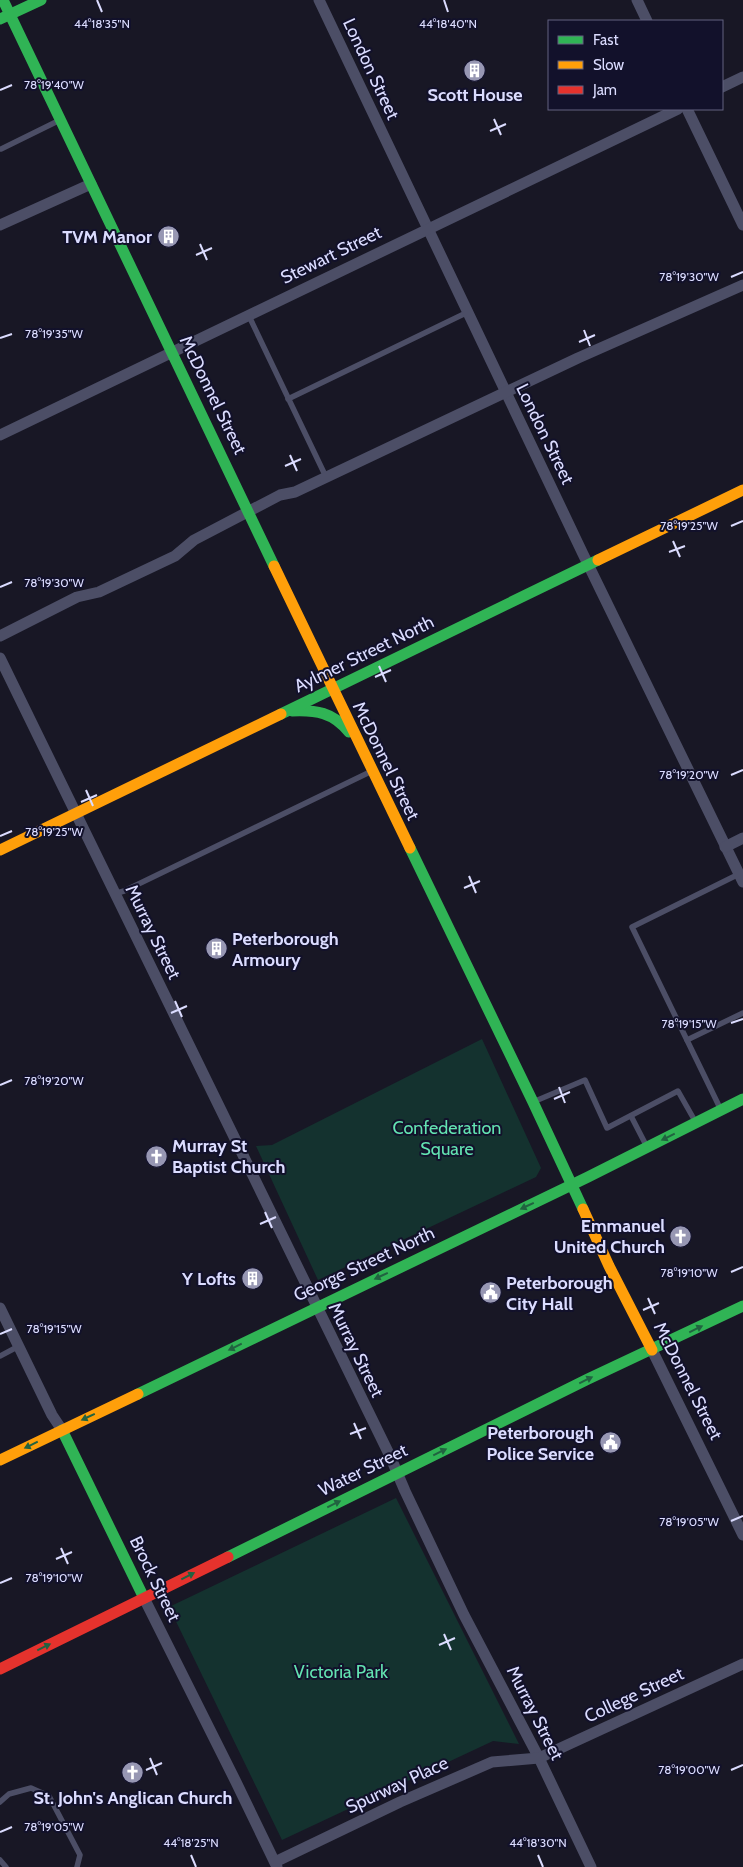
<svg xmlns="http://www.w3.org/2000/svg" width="743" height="1867" font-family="Cabin,sans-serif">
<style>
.green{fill:#14322f}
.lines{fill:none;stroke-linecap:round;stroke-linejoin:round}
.lane{stroke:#4c4e66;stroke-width:5.5}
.street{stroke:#4c4e66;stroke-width:11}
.fast{stroke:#30b455;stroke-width:11}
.slow{stroke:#ff9f0a;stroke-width:11}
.jam{stroke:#e5322d;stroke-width:11}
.oneway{fill:#216240}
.ticks{fill:none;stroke:#dbdcff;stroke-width:2}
.labels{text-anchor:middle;stroke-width:4;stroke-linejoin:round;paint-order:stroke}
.street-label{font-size:18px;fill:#dbdcff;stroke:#12112b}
.poi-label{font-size:18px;font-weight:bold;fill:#dbdcff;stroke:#12112b;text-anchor:end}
.park-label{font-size:18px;fill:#63e3b1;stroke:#12112b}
.ticks-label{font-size:12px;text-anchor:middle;fill:#dbdcff;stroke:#12112b;stroke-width:4;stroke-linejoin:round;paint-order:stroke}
</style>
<rect width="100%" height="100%" fill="#181725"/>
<g class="green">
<polygon points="482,1039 541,1168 536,1177 318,1280 256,1146 272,1145"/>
<polygon points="396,1498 519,1744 493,1741 282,1840 169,1607"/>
</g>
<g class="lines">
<g class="lane">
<polyline points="1,149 60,120"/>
<polyline points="248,314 326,477"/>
<polyline points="288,399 468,312"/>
<polyline points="114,894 124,891 372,771"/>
<polyline points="687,1040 743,1013"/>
<polyline points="533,1102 585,1080 607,1128 678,1091 695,1121"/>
<polyline points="720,1108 632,927 739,874"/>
<polyline points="631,1116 647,1147"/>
<polyline points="0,1356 19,1346"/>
<polyline points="0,1802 9,1794 31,1788 49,1796 80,1855 77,1867"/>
<polyline points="0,1860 6,1867"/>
</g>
<g class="street">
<polyline points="319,0 583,554 743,882"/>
<polyline points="637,0 647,21"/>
<polyline points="722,87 743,77"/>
<polyline points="687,109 743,225"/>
<polyline points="0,225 91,184"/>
<polyline points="0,435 678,109"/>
<polyline points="0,636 77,597 99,592 175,556 194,540 280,495 295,492 578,358 743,285"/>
<polyline points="0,658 390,1456 405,1491 464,1615 539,1758 591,1867"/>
<polyline points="725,847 743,838"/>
<polyline points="0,1308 52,1415 62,1430"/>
<polyline points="652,1350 743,1535"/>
<polyline points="144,1598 236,1782 277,1867"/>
<polyline points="275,1862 400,1802 492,1762 539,1758 743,1664"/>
</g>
<g class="fast">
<polyline points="3,0 274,566"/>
<polyline points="0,19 41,0"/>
<path d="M292,711C316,710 333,712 349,732"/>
<polyline points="281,714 598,560"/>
<polyline points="410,848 533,1102 583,1209"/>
<polyline points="138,1394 588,1177 743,1099"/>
<polyline points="62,1430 144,1598"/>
<polyline points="228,1557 588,1379 743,1306"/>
</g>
<g class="slow">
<polyline points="598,560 743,490"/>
<polyline points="274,566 410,848"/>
<polyline points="0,850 281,714"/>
<polyline points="583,1209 609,1266 652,1350"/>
<polyline points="0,1460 138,1394"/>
</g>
<polyline class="jam" points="0,1669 228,1557"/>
</g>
<defs><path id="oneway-solid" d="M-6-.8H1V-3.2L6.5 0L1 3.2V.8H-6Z" transform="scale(1.25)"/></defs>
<g class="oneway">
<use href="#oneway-solid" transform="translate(668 1137) rotate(154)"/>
<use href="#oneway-solid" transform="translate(527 1206) rotate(155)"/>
<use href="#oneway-solid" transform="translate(381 1276) rotate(155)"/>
<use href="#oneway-solid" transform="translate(696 1329) rotate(-26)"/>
<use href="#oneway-solid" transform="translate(235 1347) rotate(154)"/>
<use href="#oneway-solid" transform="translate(586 1380) rotate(-26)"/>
<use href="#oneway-solid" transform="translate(88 1417) rotate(155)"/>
<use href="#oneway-solid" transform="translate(31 1445) rotate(154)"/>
<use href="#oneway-solid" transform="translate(440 1452) rotate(-26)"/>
<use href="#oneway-solid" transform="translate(334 1504) rotate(-26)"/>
<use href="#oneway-solid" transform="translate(188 1576) rotate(-27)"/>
<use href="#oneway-solid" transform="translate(44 1647) rotate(-26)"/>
</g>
<path class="ticks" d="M97,0L102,12M444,0L448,12M0,90L12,85M494,119L501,135M490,131L506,124M200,244L207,260M196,255L212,248M731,277L743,272M584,330L590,346M0,338L12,334M579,342L595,335M290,455L297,471M285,466L301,459M731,526L743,521M673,541L680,557M669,552L685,546M0,587L12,582M379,666L386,682M375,677L391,670M731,775L743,770M86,790L93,806M81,802L97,795M0,836L12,831M469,876L476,893M464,888L480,881M175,1001L182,1017M171,1013L187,1006M731,1023L743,1019M0,1085L12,1080M559,1087L565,1103M554,1099L570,1092M265,1212L272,1228M260,1224L276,1217M731,1272L743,1267M648,1298L655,1314M643,1310L659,1303M0,1334L12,1329M354,1423L361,1439M350,1434L366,1428M731,1521L743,1516M61,1548L68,1564M56,1559L72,1552M0,1583L12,1578M444,1634L451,1650M439,1645L455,1638M150,1758L157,1775M146,1770L162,1763M731,1770L743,1765M0,1832L12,1827M191,1855L196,1867M538,1855L543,1867"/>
<defs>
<symbol id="building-disc" viewBox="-11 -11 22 22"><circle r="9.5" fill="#9797b3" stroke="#12112b"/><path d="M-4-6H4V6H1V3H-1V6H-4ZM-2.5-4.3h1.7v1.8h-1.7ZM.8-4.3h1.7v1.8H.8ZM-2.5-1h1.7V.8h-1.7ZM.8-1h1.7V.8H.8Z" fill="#fff"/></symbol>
<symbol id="church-disc" viewBox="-11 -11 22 22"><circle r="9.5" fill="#9797b3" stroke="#12112b"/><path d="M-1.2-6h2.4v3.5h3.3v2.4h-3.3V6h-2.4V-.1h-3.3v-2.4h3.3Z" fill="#fff"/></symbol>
<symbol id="civic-disc" viewBox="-11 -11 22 22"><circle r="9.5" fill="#9797b3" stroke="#12112b"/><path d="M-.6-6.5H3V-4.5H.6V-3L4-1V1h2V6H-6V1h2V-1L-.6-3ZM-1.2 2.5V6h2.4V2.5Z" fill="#fff"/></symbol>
</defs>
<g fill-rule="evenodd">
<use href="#building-disc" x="462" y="58" width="25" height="25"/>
<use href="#building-disc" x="156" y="224" width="25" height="25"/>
<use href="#building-disc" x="204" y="936" width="25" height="25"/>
<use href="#church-disc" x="144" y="1144" width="25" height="25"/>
<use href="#church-disc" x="668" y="1224" width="25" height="25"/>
<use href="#building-disc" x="240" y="1266" width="25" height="25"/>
<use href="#civic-disc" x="478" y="1280" width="25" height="25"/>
<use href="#civic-disc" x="598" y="1430" width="25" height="25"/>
<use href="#church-disc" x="120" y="1760" width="25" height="25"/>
</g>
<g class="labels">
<g class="street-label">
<text transform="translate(371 69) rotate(65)" y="6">London Street</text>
<text transform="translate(331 255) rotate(-26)" y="6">Stewart Street</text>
<text transform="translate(213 395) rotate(64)" y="6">McDonnel Street</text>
<text transform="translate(545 434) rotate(64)" y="6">London Street</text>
<text transform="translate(364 654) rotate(-26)" y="6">Aylmer Street North</text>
<text transform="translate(386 761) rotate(64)" y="6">McDonnel Street</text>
<text transform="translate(153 932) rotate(64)" y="6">Murray Street</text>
<text transform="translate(364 1264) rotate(-25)" y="6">George Street North</text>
<text transform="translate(356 1350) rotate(64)" y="6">Murray Street</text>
<text transform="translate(688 1381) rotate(63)" y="6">McDonnel Street</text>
<text transform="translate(363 1470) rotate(-26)" y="6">Water Street</text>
<text transform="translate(155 1579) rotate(64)" y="6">Brock Street</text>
<text transform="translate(634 1695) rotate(-25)" y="6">College Street</text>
<text transform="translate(535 1713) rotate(63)" y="6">Murray Street</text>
<text transform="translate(397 1785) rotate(-25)" y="6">Spurway Place</text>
</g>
<g class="poi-label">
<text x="475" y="101" text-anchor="middle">Scott House</text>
<text x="152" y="243">TVM Manor</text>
<text x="232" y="945" text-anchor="start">Peterborough<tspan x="232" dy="21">Armoury</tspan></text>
<text x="172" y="1152" text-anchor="start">Murray St<tspan x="172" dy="21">Baptist Church</tspan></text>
<text x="665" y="1232">Emmanuel<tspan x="665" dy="21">United Church</tspan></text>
<text x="236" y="1285">Y Lofts</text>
<text x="506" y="1289" text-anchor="start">Peterborough<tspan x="506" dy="21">City Hall</tspan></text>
<text x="594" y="1439">Peterborough<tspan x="594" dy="21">Police Service</tspan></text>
<text x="133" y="1804" text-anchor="middle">St. John's Anglican Church</text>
</g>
<g class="park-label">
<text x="447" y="1134">Confederation<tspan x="447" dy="21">Square</tspan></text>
<text x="341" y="1678">Victoria Park</text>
</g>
</g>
<g class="ticks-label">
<text x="102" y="28">44°18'35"N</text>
<text x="448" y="28">44°18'40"N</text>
<text x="54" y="89">78°19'40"W</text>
<text x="689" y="281">78°19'30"W</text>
<text x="54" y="338">78°19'35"W</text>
<text x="689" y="530">78°19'25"W</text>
<text x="54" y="587">78°19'30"W</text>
<text x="689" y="779">78°19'20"W</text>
<text x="54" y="836">78°19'25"W</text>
<text x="689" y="1028">78°19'15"W</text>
<text x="54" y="1085">78°19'20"W</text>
<text x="689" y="1277">78°19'10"W</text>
<text x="54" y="1333">78°19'15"W</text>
<text x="689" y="1526">78°19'05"W</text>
<text x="54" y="1582">78°19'10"W</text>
<text x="689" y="1774">78°19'00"W</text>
<text x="54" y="1831">78°19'05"W</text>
<text x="191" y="1847">44°18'25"N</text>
<text x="538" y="1847">44°18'30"N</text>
</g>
<rect x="548" y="20" width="175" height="90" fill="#12112b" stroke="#626280"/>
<rect x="558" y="36" width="25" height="8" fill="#30b455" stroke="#626280"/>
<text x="593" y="45" font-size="15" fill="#dbdcff">Fast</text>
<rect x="558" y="61" width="25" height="8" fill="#ff9f0a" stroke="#626280"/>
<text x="593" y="70" font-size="15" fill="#dbdcff">Slow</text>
<rect x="558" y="86" width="25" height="8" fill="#e5322d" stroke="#626280"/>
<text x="593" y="95" font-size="15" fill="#dbdcff">Jam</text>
</svg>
